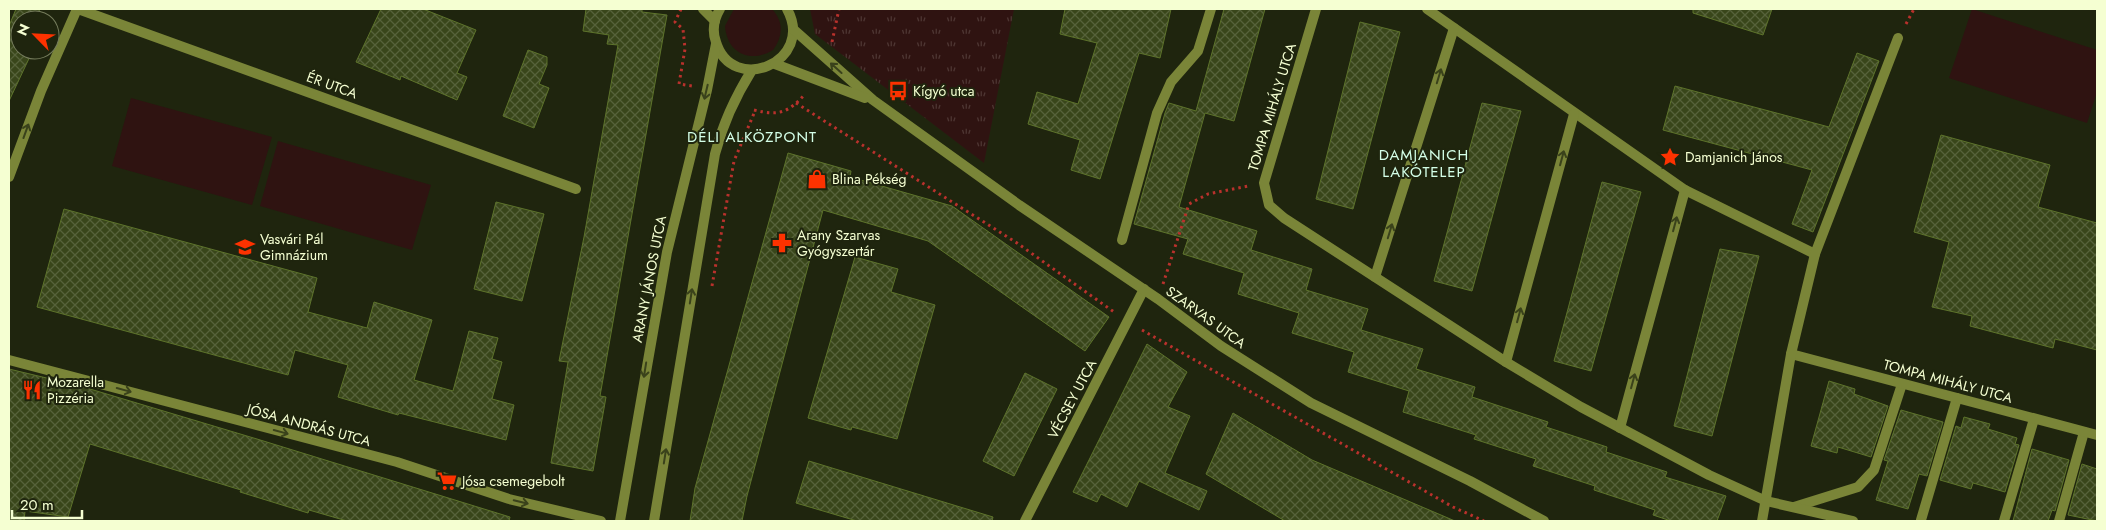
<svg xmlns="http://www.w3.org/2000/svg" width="2106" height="530" font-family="Jost,sans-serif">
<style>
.grass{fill:#2f1311}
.park{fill:url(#park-tufts)}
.building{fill:url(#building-cross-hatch);stroke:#5d732b}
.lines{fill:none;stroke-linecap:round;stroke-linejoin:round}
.path{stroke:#b9312c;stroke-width:3;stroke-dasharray:2.5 4;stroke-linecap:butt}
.service{stroke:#7a8538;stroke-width:10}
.minor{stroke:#7a8538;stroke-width:10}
.tertiary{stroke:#7a8538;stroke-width:10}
.oneway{stroke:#3a421b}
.labels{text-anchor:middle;stroke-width:4;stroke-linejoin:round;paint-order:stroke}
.street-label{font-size:14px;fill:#f5ffd2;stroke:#1f250e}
.poi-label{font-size:14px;fill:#f5ffd2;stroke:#1f250e;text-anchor:start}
.neighbourhood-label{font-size:15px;letter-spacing:1px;fill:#d4ffe8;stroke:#1f250e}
</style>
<defs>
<pattern id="park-tufts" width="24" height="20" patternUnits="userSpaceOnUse" patternTransform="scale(1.25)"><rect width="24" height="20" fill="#2f1311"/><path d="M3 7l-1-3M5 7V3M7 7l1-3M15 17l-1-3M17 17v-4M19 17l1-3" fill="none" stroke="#4e3633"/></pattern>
<pattern id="building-cross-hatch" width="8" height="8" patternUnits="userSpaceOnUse" patternTransform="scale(1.25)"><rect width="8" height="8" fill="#39461a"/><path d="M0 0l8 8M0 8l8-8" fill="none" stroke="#56623a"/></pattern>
</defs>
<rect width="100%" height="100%" fill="#1f250e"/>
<g class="grass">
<path d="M734,9H772C784,22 783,36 773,50C750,64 727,53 725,26Z"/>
<polygon points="1972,9 2097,50 2097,92 2087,123 1949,78"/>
<polygon points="131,98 272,137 252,205 112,166"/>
<polygon points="278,141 431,185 412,250 260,206"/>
</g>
<polygon class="park" points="810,9 1014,9 984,163 815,34"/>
<g class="building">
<polygon points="16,9 40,9 35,20 20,20 20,50 33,50 9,101 9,26"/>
<polygon points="381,9 423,9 476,30 457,73 467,77 457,100 401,76 400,80 356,62"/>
<polygon points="586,9 642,9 642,12 667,15 600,396 606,397 593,471 551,463 568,362 559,361 584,237 618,45 607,44 609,35 583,31"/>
<polygon points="1065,9 1171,9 1160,58 1139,53 1100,179 1071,170 1080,140 1028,124 1037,92 1078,104 1097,43 1060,34"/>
<polygon points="1224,9 1265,9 1234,121 1205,113 1179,207 1257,231 1251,250 1312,269 1306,290 1368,309 1361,330 1423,349 1416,369 1475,387 1472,397 1548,422 1546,427 1607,447 1606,452 1667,472 1665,477 1726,496 1717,521 1671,521 1653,515 1655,510 1594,490 1595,486 1533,466 1536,459 1474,439 1476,435 1403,412 1409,391 1348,372 1354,352 1292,333 1299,313 1238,294 1244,273 1183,254 1188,239 1134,224 1165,113 1169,103 1196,111"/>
<polygon points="1693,9 1772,9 1763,35 1693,13"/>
<polygon points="1360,22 1400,32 1353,209 1316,199"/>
<polygon points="528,50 547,57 547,65 539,84 549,88 534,128 503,116"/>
<polygon points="1857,53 1879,61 1813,232 1792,224 1812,170 1663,130 1675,86 1829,127"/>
<polygon points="1482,103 1521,111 1472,291 1434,281"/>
<polygon points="1941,135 2050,165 2038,207 2097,223 2097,350 2055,339 2053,348 1970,326 1972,316 1932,307 1949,242 1914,232"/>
<polygon points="788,153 851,171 850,177 952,206 1109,317 1085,351 928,241 823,210 747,496 742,521 690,521 695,488"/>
<polygon points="1602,182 1641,192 1591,371 1554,361"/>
<polygon points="496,202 544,214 522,301 474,289"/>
<polygon points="64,209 317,278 308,312 367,328 374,302 432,320 414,380 453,391 469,331 498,338 492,359 502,362 492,399 514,405 506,440 399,413 398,415 338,397 348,365 295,350 288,375 37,307"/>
<polygon points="1720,249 1759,256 1712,436 1674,426"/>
<polygon points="855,257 898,269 891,292 935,305 897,439 852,427 851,430 808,418"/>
<polygon points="1147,344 1187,372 1168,407 1190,416 1165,473 1207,491 1199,510 1139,481 1127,507 1101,494 1097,502 1073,492"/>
<polygon points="9,369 80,386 257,439 510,517 509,521 347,521 309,510 308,513 240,492 241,490 90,444 68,517 25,511 24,521 9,521"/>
<polygon points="1025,373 1057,389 1014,476 983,461"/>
<polygon points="1829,381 1855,389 1854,394 1888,406 1871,457 1838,447 1837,453 1811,446"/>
<polygon points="1901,410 1943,422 1927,476 1919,474 1908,509 1876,500 1888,461 1884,460"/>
<polygon points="1233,413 1312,460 1455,521 1285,521 1206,474"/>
<polygon points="1964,417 1990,424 1988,429 2017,438 2015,444 2019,445 2005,492 1973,483 1971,489 1940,480 1956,426 1961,428"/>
<polygon points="2032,449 2069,460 2055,511 2052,510 2048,521 2013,521"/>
<polygon points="809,461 993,517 992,521 857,521 796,503"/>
<polygon points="2082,464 2097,469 2097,521 2068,515"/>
</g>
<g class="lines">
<g class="path">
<polyline points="681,9 675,22 683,29 685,49 679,84 692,86"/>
<polyline points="1906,24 1914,9"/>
<polyline points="832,42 839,9"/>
<polyline points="796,103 1017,243 1114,312"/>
<path d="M754,110C779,116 788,113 805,94"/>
<polyline points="1163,284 1189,204 1208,194 1248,186"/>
<polyline points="712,286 734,161 755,111"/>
<polyline points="1142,330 1453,507 1484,521"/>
</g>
<g class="service">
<polyline points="1794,507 1858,487 1874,470 1902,384"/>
<polyline points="1921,520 1957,398"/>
<polyline points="2004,521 2034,419"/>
<polyline points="2059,521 2084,432"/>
</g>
<g class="minor">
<polyline points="78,9 576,189"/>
<polyline points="1316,9 1264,183 1269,205 1284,218 1506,362 1581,407 1709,475 1766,501 1853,521"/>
<polyline points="1427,9 1685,190 1815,254"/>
<polyline points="9,177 41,91 77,9"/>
<polyline points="1122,240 1157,113 1171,82 1198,51 1211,9"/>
<polyline points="1375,277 1454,28"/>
<polyline points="1791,354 2097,435"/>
<polyline points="9,360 397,462 509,499 601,521"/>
<polyline points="1506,362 1574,114"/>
<polyline points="1620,428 1685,190"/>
<polyline points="1025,521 1144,289"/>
<polyline points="1762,521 1791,354 1815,254 1898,38"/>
</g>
<g class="tertiary">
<polyline points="703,9 715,21"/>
<path d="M720,9C714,19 712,31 716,42C732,96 816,62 787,9"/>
<polyline points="793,29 873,100 1019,205 1158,299 1221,346 1311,403 1470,481 1544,521"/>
<polyline points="775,64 865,98"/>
<polyline points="620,521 667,252 707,90 716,44"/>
<path d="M654,521L715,154C723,123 735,97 752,70"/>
</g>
</g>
<defs><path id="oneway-shaft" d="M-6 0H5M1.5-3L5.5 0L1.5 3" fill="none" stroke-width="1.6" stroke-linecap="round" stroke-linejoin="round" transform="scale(1.25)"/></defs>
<g class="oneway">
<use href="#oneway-shaft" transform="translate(836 68) rotate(-138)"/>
<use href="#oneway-shaft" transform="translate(1439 76) rotate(-73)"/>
<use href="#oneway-shaft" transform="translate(706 92) rotate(103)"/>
<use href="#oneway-shaft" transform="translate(26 131) rotate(-70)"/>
<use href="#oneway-shaft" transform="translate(1562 158) rotate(-75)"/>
<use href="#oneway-shaft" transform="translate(1675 224) rotate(-75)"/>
<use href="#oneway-shaft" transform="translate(1390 231) rotate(-73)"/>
<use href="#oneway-shaft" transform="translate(691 296) rotate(-81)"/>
<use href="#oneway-shaft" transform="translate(1519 315) rotate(-75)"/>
<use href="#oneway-shaft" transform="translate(645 370) rotate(99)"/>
<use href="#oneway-shaft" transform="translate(1633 381) rotate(-75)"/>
<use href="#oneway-shaft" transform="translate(124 390) rotate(15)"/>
<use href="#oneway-shaft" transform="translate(281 432) rotate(15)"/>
<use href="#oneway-shaft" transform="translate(665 456) rotate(-81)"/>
<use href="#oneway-shaft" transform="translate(521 502) rotate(14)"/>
</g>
<defs>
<symbol id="bus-bare" viewBox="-9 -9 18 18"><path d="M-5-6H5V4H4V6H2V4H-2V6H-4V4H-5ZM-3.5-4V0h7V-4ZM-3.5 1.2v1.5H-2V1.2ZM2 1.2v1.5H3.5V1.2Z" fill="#fd3200" stroke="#1f250e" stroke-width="2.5" paint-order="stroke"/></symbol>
<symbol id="sight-bare" viewBox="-9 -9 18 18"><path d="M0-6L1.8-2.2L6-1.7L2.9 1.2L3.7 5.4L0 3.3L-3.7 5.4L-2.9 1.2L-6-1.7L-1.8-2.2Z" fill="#fd3200" stroke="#1f250e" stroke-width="2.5" paint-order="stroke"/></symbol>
<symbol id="shop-bare" viewBox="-9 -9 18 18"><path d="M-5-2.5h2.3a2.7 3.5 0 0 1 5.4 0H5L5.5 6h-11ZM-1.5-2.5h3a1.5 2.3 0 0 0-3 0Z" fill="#fd3200" stroke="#1f250e" stroke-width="2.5" paint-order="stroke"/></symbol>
<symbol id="pharmacy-bare" viewBox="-9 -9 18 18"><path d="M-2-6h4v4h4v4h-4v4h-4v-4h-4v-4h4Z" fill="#fd3200" stroke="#1f250e" stroke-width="2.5" paint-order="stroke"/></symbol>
<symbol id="school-bare" viewBox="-9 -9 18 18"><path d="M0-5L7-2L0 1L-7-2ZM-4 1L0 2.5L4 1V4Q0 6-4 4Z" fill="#fd3200" stroke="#1f250e" stroke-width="2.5" paint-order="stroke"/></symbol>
<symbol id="restaurant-bare" viewBox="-9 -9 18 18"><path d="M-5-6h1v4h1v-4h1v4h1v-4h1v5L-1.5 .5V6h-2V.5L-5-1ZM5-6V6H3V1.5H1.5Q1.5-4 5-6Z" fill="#fd3200" stroke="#1f250e" stroke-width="2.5" paint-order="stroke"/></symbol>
<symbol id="supermarket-bare" viewBox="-9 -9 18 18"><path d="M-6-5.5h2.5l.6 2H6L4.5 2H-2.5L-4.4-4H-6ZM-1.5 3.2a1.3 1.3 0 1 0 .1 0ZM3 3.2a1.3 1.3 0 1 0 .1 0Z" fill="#fd3200" stroke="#1f250e" stroke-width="2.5" paint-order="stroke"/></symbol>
</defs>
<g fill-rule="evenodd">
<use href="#bus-bare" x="884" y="77" width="28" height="28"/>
<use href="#sight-bare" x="1656" y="143" width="28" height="28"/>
<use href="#shop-bare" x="803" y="165" width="28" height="28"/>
<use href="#pharmacy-bare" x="768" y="229" width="28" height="28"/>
<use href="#school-bare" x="231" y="233" width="28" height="28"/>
<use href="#restaurant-bare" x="18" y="376" width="28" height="28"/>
<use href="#supermarket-bare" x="433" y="467" width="28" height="28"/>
</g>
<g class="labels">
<g class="street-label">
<text transform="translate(332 85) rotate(20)" y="5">ÉR UTCA</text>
<text transform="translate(1272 107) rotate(-73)" y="5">TOMPA MIHÁLY UTCA</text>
<text transform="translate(649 279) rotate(-79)" y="5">ARANY JÁNOS UTCA</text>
<text transform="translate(1206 317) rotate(36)" y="5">SZARVAS UTCA</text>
<text transform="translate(1948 381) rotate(15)" y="5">TOMPA MIHÁLY UTCA</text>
<text transform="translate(1072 399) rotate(-62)" y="5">VÉCSEY UTCA</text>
<text transform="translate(309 425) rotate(15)" y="5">JÓSA ANDRÁS UTCA</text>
</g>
<g class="poi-label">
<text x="913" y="96">Kígyó utca</text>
<text x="1685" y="162">Damjanich János</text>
<text x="832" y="184">Blina Pékség</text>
<text x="797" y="240">Arany Szarvas<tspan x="797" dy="16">Gyógyszertár</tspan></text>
<text x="260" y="244">Vasvári Pál<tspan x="260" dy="16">Gimnázium</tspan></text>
<text x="47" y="387">Mozarella<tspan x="47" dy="16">Pizzéria</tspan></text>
<text x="462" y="486">Jósa csemegebolt</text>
</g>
<g class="neighbourhood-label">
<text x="752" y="142">DÉLI ALKÖZPONT</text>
<text x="1424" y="160">DAMJANICH<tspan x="1424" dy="17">LAKÓTELEP</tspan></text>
</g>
</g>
<rect width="2106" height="530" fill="none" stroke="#f5ffd2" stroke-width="20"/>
<g transform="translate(35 35) rotate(294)"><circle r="24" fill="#1f250e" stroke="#757c5c"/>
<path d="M0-4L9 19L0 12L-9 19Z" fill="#fd3200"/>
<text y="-8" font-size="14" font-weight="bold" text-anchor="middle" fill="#f5ffd2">N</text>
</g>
<path d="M12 510v8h70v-8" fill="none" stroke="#f5ffd2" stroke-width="2.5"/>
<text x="20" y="510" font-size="15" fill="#f5ffd2" stroke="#1f250e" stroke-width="4" paint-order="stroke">20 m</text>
</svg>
